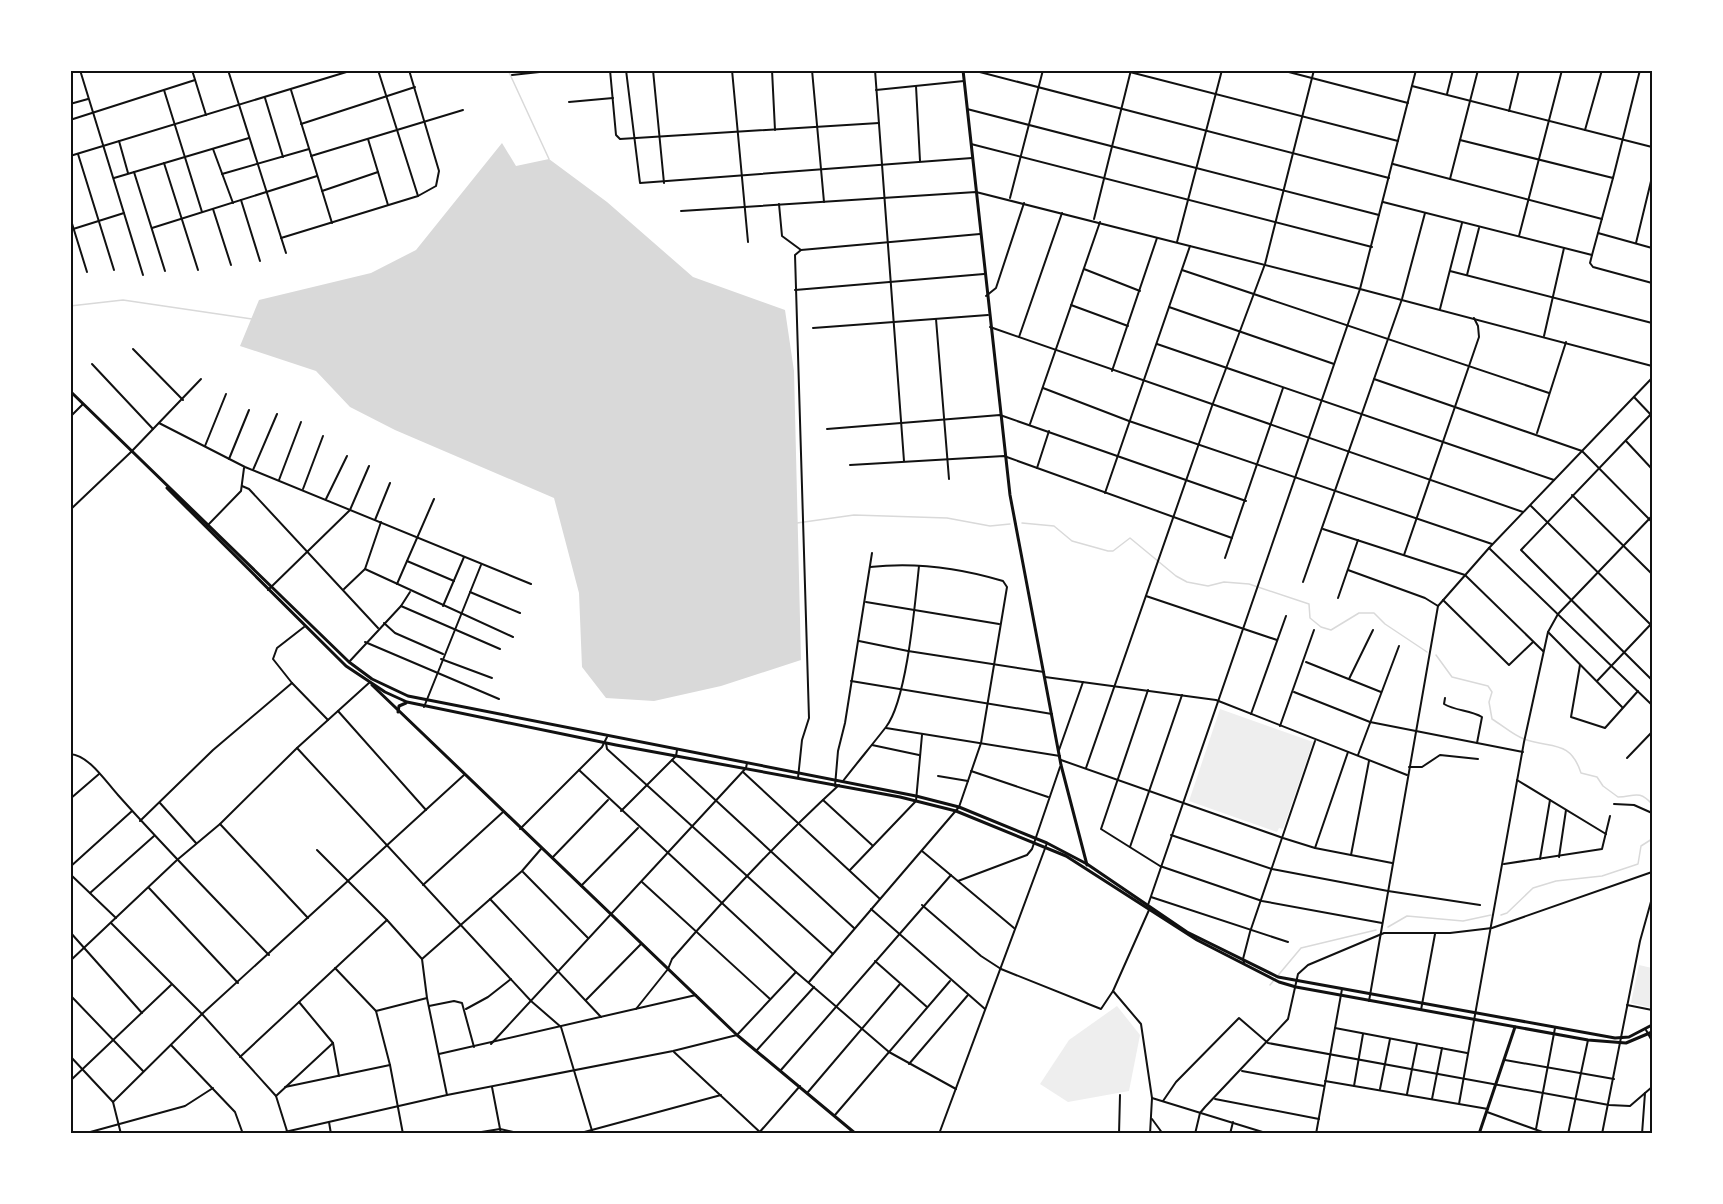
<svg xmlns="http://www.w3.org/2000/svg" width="1723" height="1204" font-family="'IBM Plex Sans',sans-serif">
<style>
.green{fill:#eee}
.water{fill:#d9d9d9}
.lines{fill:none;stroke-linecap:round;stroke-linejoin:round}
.stream{stroke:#d9d9d9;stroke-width:1.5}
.minor{stroke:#111;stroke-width:2}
.tertiary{stroke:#111;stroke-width:2}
.primary{stroke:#111;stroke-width:3}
.neatline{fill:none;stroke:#111;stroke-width:2}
</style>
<rect width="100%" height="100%" fill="#fff"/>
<g class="green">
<polygon points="1220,709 1313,742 1283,829 1279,828 1277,832 1189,801"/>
<polygon points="1639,965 1652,968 1652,1008 1631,1003"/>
<polygon points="1117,1006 1140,1035 1129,1091 1068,1102 1040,1084 1069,1040"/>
</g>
<polygon class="water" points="502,143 516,166 549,159 607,202 693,277 785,310 794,371 801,660 721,686 654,701 606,698 582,667 579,593 554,498 395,430 350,407 316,371 240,346 259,300 371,273 416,250"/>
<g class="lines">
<g class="stream">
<polyline points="508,70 549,159"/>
<polyline points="70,306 123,300 252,319"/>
<polyline points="797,523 854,515 947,518 990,526 1010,524"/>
<polyline points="1022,523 1054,526 1072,541 1108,551 1113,551 1130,538 1176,576 1187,582 1208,586 1224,582 1249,584 1309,604 1310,618 1321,627 1331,630 1359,613 1374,613 1385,624 1427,652"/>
<path d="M1436,655L1452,677L1488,686L1492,692L1489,702L1492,719C1502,725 1513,735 1524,739C1551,749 1570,739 1581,773L1597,777L1603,786L1618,797C1634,797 1638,789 1652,804"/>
<polyline points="1501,915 1507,913 1533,888 1556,881 1602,876 1638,864 1641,846 1652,839"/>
<polyline points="1388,927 1407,916 1463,921 1491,915"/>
<polyline points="1270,985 1301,948 1376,930"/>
</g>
<g class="minor">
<polyline points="80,70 143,275"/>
<polyline points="116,70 122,70"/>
<polyline points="192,70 206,115"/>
<polyline points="228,70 286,253"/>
<polyline points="409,70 439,171 436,186 418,196"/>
<polyline points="610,70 616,135 620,139 879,123"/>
<polyline points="626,70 640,183 972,158"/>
<polyline points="653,70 664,183"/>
<polyline points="732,70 748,242"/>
<polyline points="772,70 775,130"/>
<polyline points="812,70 824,202"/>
<polyline points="875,70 904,461"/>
<polyline points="972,70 1389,178"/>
<polyline points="1122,70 1398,141"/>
<polyline points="1281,70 1408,103"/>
<polyline points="512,75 558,70"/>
<polyline points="916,86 920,161"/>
<polyline points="1412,86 1652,147"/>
<polyline points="164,90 202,212"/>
<polyline points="291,90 332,223"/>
<polyline points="876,90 964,81"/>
<polyline points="1447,94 1453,70"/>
<polyline points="265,98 283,157"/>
<polyline points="569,102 613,98"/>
<polyline points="70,104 88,99"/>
<polyline points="967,109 1379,215"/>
<polyline points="1509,111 1519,70"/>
<polyline points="70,120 195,80"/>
<polyline points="301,124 415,87"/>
<polyline points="1585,130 1602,70"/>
<polyline points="368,139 388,205"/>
<polyline points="1460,140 1613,178 1640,70"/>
<polyline points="119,141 128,173"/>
<polyline points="971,144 1372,247"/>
<polyline points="213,149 233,203"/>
<polyline points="78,154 114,270"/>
<polyline points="70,156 353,70"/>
<polyline points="311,156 463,110"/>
<polyline points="164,163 198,270"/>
<polyline points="1393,164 1602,219"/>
<polyline points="134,172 165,271"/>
<polyline points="222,174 309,149"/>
<polyline points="114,178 249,138"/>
<polyline points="1450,179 1478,70"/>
<polyline points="322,191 378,172"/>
<polyline points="1010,198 1043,70"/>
<polyline points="241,200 260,261"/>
<polyline points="1383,202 1592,255 1590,263 1593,267 1652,283"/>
<polyline points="779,204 782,236 801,250"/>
<polyline points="213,209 231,265"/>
<polyline points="681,211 976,192 1360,289"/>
<polyline points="70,217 87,272"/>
<polyline points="1094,219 1131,70"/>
<polyline points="152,228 317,176"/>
<polyline points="70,230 124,213"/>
<polyline points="1598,233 1652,248"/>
<polyline points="1519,236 1562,70"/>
<polyline points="281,238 418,196 378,70"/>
<polyline points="1177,242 1222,70"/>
<polyline points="1636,243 1652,177"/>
<polyline points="1592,255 1613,178"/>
<polyline points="1084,269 1140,291"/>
<polyline points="1182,270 1549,393"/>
<polyline points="1450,271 1652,323"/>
<polyline points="1467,275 1479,228"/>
<polyline points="795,290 984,274"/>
<polyline points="986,296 996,288 1024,203"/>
<polyline points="1071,305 1128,326"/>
<polyline points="1169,307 1334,364"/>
<polyline points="1440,309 1462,223"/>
<polyline points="936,319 949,479"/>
<polyline points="990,327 1523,512"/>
<polyline points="813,328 988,315"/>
<polyline points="1544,336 1564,248"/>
<polyline points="1019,337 1062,213"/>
<polyline points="1157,344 1554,480"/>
<polyline points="133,349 183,400"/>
<polyline points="92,364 153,429"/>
<polyline points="1112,371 1157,238"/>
<polyline points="1374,379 1582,451 1652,522"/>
<polyline points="1043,388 1129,421 1492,544"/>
<polyline points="1634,397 1652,416"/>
<polyline points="1651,414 1521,550 1652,680"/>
<polyline points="70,417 83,404"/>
<polyline points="159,423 245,467 531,584"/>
<polyline points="1030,424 1100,222"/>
<polyline points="827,429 1000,415 1246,501"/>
<polyline points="1537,433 1566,342"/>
<polyline points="1626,441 1652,469"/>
<polyline points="205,446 226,394"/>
<polyline points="131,452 201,379"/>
<polyline points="229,459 249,410"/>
<polyline points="850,465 1004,456 1232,538"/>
<polyline points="1037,468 1049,431"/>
<polyline points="253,470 277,414"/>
<polyline points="279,480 301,422"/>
<polyline points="242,486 249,489 378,628"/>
<polyline points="303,489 323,436"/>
<polyline points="1105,493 1190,246"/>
<polyline points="1572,495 1652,574"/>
<polyline points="326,499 347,456"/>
<polyline points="1531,506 1652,626"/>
<polyline points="375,520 390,483"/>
<polyline points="207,526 241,491 244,468"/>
<polyline points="1323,529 1465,575 1543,651"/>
<polyline points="1489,548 1652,705"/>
<polyline points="1404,555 1479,337 1478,326 1474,318"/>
<polyline points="1225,558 1283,388"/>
<polyline points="407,561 454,581"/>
<polyline points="365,569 513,637"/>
<polyline points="1348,570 1425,598 1438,606"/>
<polyline points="1303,582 1402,299 1425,213"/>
<polyline points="397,584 434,499"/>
<polyline points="344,589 365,569 381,522"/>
<polyline points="268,590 350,510 369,466"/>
<polyline points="470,592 520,613"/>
<polyline points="1146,596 1277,640"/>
<polyline points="1338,598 1358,540"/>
<polyline points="1443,600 1509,665 1533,642"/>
<polyline points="866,602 999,624"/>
<polyline points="401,606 500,649"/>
<polyline points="443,606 464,557"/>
<polyline points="384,623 395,633 443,654"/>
<polyline points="304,627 277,648 273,659 292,683 328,720"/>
<polyline points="1548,632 1622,707"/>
<polyline points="859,641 908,651 1044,672"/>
<polyline points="365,642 499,699"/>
<polyline points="441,659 492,678"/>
<polyline points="349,662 401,606 410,592"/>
<polyline points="1306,662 1381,692"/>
<polyline points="1580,665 1571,717 1605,728 1638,691"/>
<polyline points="1045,677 1216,700 1407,775"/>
<polyline points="1349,679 1373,630"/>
<polyline points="851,681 1052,714"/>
<polyline points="1597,681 1652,623"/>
<polyline points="1148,690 1101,829 1160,866 1262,901 1382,923"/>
<polyline points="1294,692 1370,722 1523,752"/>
<path d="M1445,698L1444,704C1456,711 1470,710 1482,717L1477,743"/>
<polyline points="424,707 481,565"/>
<polyline points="338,711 426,810"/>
<polyline points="1251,714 1286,616"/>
<polyline points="1280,726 1314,630"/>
<polyline points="886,728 1060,756"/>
<polyline points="606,743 607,749 833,954"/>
<polyline points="872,745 919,755"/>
<polyline points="297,748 531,1001 561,1027 593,1134"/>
<polyline points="1059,750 1083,682"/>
<path d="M70,754C89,755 106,782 118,795C167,850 218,902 269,955"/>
<polyline points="1358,755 1399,646"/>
<polyline points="1627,758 1652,732"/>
<polyline points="672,760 854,928"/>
<polyline points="1061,760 1283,838 1315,848 1392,863"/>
<polyline points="1409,767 1422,767 1440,755 1478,759"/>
<polyline points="1086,768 1212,406 1265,264 1314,70"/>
<polyline points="579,770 796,972 889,1052 956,1089"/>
<polyline points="971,771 1048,797"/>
<polyline points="743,772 880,899"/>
<polyline points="938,776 968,781"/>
<polyline points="798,778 802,740 809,718 795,255 801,250 980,234"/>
<polyline points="1517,780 1606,834"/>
<path d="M843,781C857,763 872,745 886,727C907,700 915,603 919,566"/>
<polyline points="835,786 838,751 845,723 872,553"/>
<polyline points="70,799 99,774"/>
<polyline points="823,800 872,845"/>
<polyline points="160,803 196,843"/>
<polyline points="1614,804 1634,805 1652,813"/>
<polyline points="621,811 676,756 677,750"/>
<polyline points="140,821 213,750 292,683"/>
<polyline points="220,824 308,918"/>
<polyline points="520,829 602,747 607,737"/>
<polyline points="1171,835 1272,869 1388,891 1480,905"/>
<polyline points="1130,847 1182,695"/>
<polyline points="1315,848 1348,752"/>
<polyline points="317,850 387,920 422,959 427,998 447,1095"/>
<polyline points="922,851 1014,928"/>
<polyline points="1351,855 1369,761"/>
<polyline points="1559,857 1566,810"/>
<polyline points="552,858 608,800"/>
<polyline points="1540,859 1550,800"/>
<polyline points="1504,864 1602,849 1610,816"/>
<polyline points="70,867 132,811"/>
<polyline points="850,870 916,801 922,735"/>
<polyline points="523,872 588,938"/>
<polyline points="70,874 116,918"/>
<polyline points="958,881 1027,855 1032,849 1060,767"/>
<polyline points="642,882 770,999"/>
<polyline points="423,885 503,812"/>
<polyline points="581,886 638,828"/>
<polyline points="149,888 238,983"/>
<polyline points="90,893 154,836"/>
<polyline points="1151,897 1288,942"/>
<polyline points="490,899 601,1017"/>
<polyline points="922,905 981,956 1001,969 1101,1009 1113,991 1149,910"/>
<polyline points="871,909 985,1009"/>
<polyline points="111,923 202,1014 276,1096 287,1131"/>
<polyline points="70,932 142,1013"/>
<polyline points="422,959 522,871 541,849"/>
<polyline points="70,961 177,860 220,824 297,748 370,682"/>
<polyline points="875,961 927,1007"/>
<polyline points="1244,963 1243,959 1250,932 1315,741"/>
<polyline points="335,968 376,1011 427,998"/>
<path d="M809,982L959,807L981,743L1007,587L1003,581C960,568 914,562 870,567"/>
<polyline points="1113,991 1141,1024 1152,1098 1150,1134"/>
<polyline points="70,995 143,1071"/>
<polyline points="586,1000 641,944"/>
<polyline points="1369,1001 1438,606 1489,548 1652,378"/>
<polyline points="299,1002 333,1043 339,1076"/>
<polyline points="1627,1005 1652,1010"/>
<polyline points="429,1006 454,1001 462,1003 474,1047"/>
<polyline points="466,1009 488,997 511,979"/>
<path d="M636,1009L668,969L672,959C725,898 780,839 839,785"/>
<polyline points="1421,1010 1435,934"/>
<polyline points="376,1011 390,1065 403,1134"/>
<polyline points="1335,1028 1467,1053"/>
<polyline points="737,1035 796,972"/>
<polyline points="491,1044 746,768 747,763"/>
<polyline points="171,1045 235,1112 243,1134"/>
<polyline points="757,1050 814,987"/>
<polyline points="674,1052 762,1134"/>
<polyline points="439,1054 696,995"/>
<polyline points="70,1056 113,1102 121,1134"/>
<polyline points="240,1057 387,920"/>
<polyline points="1505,1060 1614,1079"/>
<polyline points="909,1064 968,995"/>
<polyline points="781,1070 951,875"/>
<polyline points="1242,1071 1324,1086"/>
<polyline points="70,1081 171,985"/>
<polyline points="1325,1081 1488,1109"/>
<polyline points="1354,1086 1363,1034"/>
<polyline points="285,1087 390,1065"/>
<polyline points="492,1087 501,1134"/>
<polyline points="1380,1089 1390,1039"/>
<polyline points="808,1092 900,984"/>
<polyline points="1407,1094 1417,1044"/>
<polyline points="276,1096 333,1043"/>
<polyline points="1152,1098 1269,1134"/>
<polyline points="1215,1099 1319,1119"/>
<polyline points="1432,1099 1442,1048"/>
<polyline points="1163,1101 1176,1082 1239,1018 1268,1043 1609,1105 1630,1106 1652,1087"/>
<polyline points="113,1102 202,1014 464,775"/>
<polyline points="1459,1104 1524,742 1548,632 1558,614 1652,516"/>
<polyline points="835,1115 950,981"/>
<polyline points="1152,1119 1163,1134"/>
<polyline points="329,1122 331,1134"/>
<polyline points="70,1128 74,1134"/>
<polyline points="1536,1129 1555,1028"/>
<polyline points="83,1134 185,1106 213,1088"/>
<polyline points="469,1134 500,1129 522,1134"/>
<polyline points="577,1134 721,1095"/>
<polyline points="758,1134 800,1086"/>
<polyline points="939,1134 1047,843"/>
<polyline points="1119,1134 1120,1095"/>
<polyline points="1195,1134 1200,1113 1205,1107 1288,1019 1298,974 1308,965 1384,933 1450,933 1492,928 1652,872"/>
<polyline points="1230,1134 1233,1122"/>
<polyline points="1316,1134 1342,989"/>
<polyline points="1568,1134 1588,1040"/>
<polyline points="1602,1134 1640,941 1652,898"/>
<polyline points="1642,1134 1645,1093"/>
</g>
<g class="tertiary">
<polyline points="1360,289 1652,366"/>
<polyline points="70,510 131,452"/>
<polyline points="1148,905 1360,289 1416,70"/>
<polyline points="1646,1030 1652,1041"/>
<polyline points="1487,1112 1548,1134"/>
<polyline points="276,1134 447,1095 673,1051 737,1035"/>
</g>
<g class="primary">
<polyline points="963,70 1010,495 1061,765 1087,865"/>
<polyline points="70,391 349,662 372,679 408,696 916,796 959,807 1047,843 1087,864 1187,932 1278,977 1615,1038 1629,1037 1652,1025"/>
<polyline points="167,488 346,666 385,692 407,702 616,745 900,797 956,811 1066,856 1197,940 1279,982 1296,987 1588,1040 1626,1043 1652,1032"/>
<polyline points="372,685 737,1035 856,1134"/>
<polyline points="398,712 399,706 406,703"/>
<polyline points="1479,1134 1515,1027"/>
</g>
</g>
<rect width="1723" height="1204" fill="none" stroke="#ffffff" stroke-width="144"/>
<rect x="72" y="72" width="1579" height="1060" class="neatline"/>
</svg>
